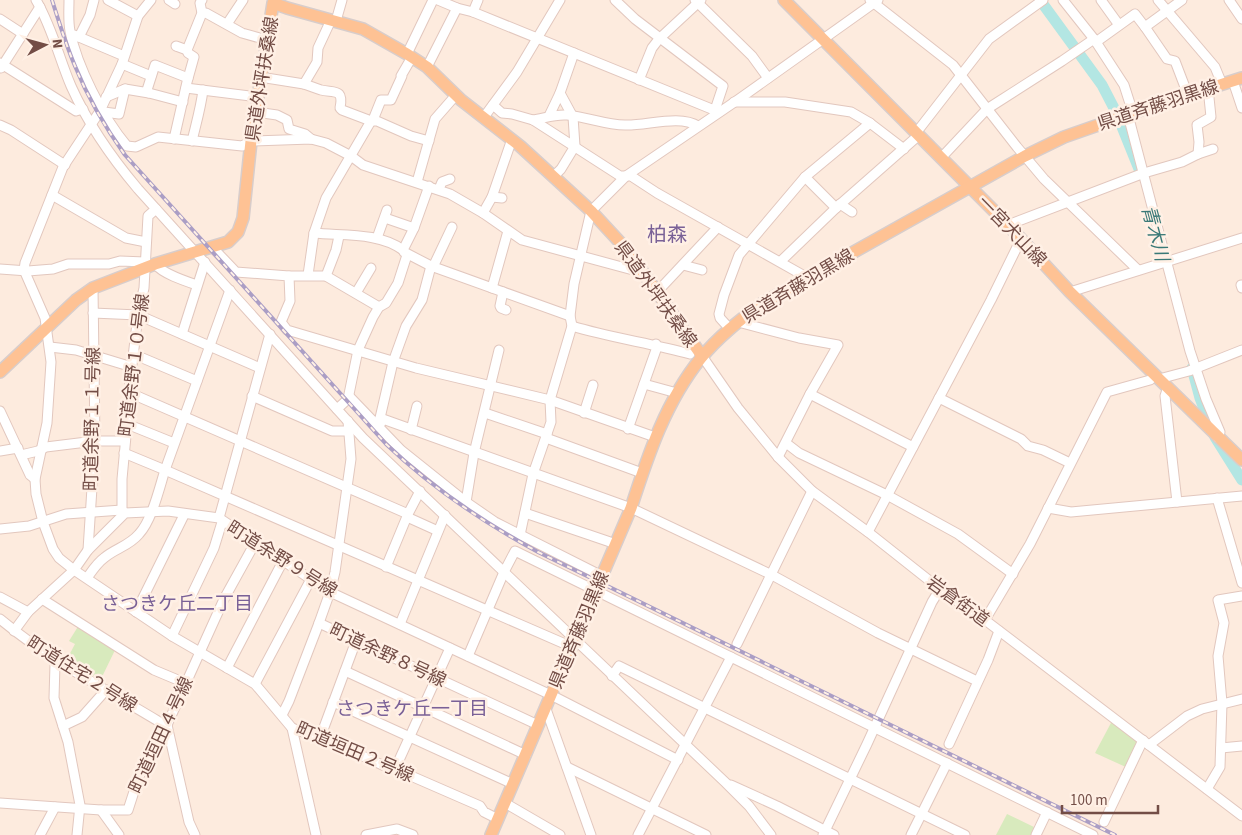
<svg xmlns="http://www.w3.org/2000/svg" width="1242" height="835" font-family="'Source Sans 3','Noto Sans JP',sans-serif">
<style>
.green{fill:#d8eabd}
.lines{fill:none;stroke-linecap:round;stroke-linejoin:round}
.river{stroke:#b3e6e3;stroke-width:11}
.minor-casing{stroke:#e2c7be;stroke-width:11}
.major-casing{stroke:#d8cdcb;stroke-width:14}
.minor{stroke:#fff;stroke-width:9}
.major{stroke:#fec294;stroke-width:11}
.rail-casing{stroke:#ab9ec5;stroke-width:4}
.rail{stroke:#fff0e5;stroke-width:2;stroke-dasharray:5.5;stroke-linecap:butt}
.labels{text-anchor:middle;stroke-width:5;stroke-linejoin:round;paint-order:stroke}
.street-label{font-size:18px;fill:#734d46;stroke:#fff0e5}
.water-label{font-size:19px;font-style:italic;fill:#3a7977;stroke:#fff0e5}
.neighbourhood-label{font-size:19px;fill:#7a6197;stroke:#fff0e5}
.quarter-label{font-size:20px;fill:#7a6197;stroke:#fff0e5}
</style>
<rect width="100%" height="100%" fill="#fdebde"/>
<g class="green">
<polygon points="79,625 116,648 100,681 66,661 75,644 69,641"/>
<polygon points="1112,721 1139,741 1128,768 1095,753"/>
<polygon points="1007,814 1034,827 1031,835 996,835"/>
</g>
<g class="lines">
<g class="river">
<polyline points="1040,0 1102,85 1116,112 1141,174"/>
<polyline points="1192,368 1200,398 1215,437 1242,480"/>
</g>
<defs>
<g id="minor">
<path d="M36,0C52,27 59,58 71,86C88,124 111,157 138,189L363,438L726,783L749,806L771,835"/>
<path d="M69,0C69,10 68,21 70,31C77,66 103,118 127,146L136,147L158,137L242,146L251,141"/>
<polyline points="108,0 138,16"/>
<polyline points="151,0 138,16 122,64 100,111 63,167 25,263 24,270 45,318 51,362 47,423 35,479 36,494 43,522 53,549 59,558 74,570 172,636 255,684 292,728 343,747 391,769 395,769 480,806 484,812 498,819"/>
<polyline points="169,0 175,4"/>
<polyline points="438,0 457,8 473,12 719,112"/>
<polyline points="615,0 635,19 723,86 715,110"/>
<polyline points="695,0 752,56 768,78"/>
<polyline points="870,0 953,65 1017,147 1044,179 1138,270"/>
<polyline points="1063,0 1094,39"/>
<polyline points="1101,0 1119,25"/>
<polyline points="1158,0 1215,67 1222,84"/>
<polyline points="1229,0 1242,19"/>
<polyline points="473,12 478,0"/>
<polyline points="202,13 206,13 242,33 267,40"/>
<polyline points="0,19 23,34"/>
<polyline points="336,21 342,0"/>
<polyline points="227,24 243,0"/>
<polyline points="1145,27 1167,59 1175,61 1188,95"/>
<polyline points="74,35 79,37 90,15 94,0"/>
<polyline points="79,37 124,56"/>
<polyline points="1096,42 1124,85 1133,113"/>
<polyline points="176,46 187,50"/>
<polyline points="407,54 433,0"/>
<polyline points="0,63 76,111 83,109"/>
<polyline points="122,64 151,76"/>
<polyline points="427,67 457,8"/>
<polyline points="1,68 40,7"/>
<polyline points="260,77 304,84 317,62 318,48 331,20"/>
<polyline points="639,80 652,48 659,39 701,0"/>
<polyline points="1233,81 1242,108"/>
<path d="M304,84C310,86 315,88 321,90C334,93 344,88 340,108L342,110L371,121H377L411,136L429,141"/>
<polyline points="186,88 258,97"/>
<polyline points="149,93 147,90 155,65 188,78"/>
<polyline points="106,97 125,89 149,93 183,102"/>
<polyline points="734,102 785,102 851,112 870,123 904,149"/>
<polyline points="493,105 502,113 512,114 533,120 620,176 631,176 657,193 808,278"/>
<polyline points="104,112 119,114 125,89"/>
<polyline points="256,112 277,115 287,120 289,129 305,134 311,139"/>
<polyline points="1128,115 1190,351 1206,399 1220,432 1218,438"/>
<polyline points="549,116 560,93 574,53"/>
<polyline points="484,117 517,72 560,0"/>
<polyline points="373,120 381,100 391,100 402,76 401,76 412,57"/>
<path d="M533,120C545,118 555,114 567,115C587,117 606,125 625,125C646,126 680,114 698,126"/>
<polyline points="0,125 11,130 65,165"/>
<polyline points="916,133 989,39 1043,0"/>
<polyline points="174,139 187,82 194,57 188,53 187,50 202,13 200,3 202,0"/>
<path d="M192,141C196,124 201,107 203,90"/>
<polyline points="252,141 311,139 326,143 351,156 363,165 450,194 483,213 522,240 644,273"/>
<polyline points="1198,154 1199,142 1197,125 1211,117 1208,88"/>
<polyline points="941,158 987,109 1062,61 1094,39 1096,42 1135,14 1145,27 1182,0"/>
<polyline points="554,176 561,169 575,146 573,117 560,93"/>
<polyline points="805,177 836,208"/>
<polyline points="417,182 435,119 456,95"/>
<polyline points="429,186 414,228 403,250 404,252 431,266 570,316"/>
<polyline points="439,189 442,182 450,179"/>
<polyline points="52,195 126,238 146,242"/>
<polyline points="492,197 502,198"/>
<polyline points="840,204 852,212"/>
<polyline points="483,213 492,197 512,139"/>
<polyline points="385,218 414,228"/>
<polyline points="1008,225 1144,173 1182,162 1198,154 1213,149"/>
<path d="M314,233C342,236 379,232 403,250"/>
<polyline points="377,238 387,210"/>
<polyline points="212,247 236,272 289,276 290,301 281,322 287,330 416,368 550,400 655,437"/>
<polyline points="781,261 836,208 919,135"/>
<path d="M155,264C163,274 185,281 197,285"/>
<polyline points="683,265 702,270"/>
<polyline points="433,267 452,227"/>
<polyline points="0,269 28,271 53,269 68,264 109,264 120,261 145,262"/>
<polyline points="308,275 314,233 326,198 371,121"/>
<polyline points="289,276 326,276 379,307"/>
<polyline points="326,276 336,250 339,236"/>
<polyline points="1241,285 1242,288"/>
<polyline points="492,288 508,231"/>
<polyline points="230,290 165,470 572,647"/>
<polyline points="503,292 500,306 501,308 506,310"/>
<polyline points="657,292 718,227"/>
<polyline points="1070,292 1242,238"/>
<polyline points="356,293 371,268"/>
<polyline points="93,313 138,315 260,368"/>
<polyline points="738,322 799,338 838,345 810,394 778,457"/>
<path d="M572,326C611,338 651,343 690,354"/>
<polyline points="730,329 720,318 719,314 724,295 739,255 805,177 870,123"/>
<polyline points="182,334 205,262"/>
<polyline points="50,347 76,350 132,367"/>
<polyline points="499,350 474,453 466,502 495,522 602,576"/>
<polyline points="133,354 197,381"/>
<polyline points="702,356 738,408 778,457 812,491 868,532 940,589 985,620 1242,816"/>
<polyline points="1159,379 1189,371 1242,350"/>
<polyline points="644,384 677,393"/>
<polyline points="1168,387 1165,396 1177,502"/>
<polyline points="130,393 408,514"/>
<polyline points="810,394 913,447"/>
<polyline points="252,396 332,431 349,431"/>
<polyline points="349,396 401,450 466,502"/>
<polyline points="939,398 1021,439 1028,446 1043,450 1070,463"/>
<polyline points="337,409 348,399 358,350 373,317 379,307 386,303 398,283 407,255"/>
<polyline points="0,411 30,475 35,479"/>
<polyline points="485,413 547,434"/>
<polyline points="584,413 593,385"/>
<polyline points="380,418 631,508 772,575 878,633 977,681"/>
<polyline points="127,424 174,443"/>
<polyline points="377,427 381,423 380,418 393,362 406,326 422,300 431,266"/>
<polyline points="628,429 657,347 656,344"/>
<polyline points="411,430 417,406"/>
<polyline points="546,438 642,473"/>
<polyline points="786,443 799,453 887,495 958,534 1013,574"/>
<polyline points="0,451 18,448"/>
<polyline points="21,455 38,451 46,447 95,441 125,441"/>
<polyline points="1217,498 1242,583"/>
<polyline points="1048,508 1071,512 1242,496"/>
<polyline points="125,513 122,510 122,479 130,393 129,390 138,315 144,288 148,216 156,209"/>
<polyline points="525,513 616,544"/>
<polyline points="407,517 438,531"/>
<polyline points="219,518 270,334"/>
<polyline points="0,529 29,526 66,514 122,510"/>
<polyline points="868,532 991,300 1021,239"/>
<polyline points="520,535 533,474 551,422 550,400 572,326 570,316 574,284 591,211 626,176 739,99 878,0"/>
<polyline points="88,550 95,441 93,288"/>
<polyline points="386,567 408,514 420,491"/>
<path d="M87,578C92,571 97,563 104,558C116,548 129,546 139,534C152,520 159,489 165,470L124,453"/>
<polyline points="0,597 28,612"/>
<polyline points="42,599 154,670 185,683"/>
<polyline points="136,612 184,515"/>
<path d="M0,619C48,659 105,689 158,721L167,725L189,822L195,835"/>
<polyline points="985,620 1030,544 1107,392 1150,380 1155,375"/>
<polyline points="319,623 538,725"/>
<polyline points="400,624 445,515"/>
<polyline points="14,631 28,612 74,570 88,550 125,513 168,511 219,518 330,592 551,695 678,760"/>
<polyline points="172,636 214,548 222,522"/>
<polyline points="737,644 812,491"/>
<polyline points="468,656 504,572 515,551 1093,835"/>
<polyline points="57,660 55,664 54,698 68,742 80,805 77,835"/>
<polyline points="227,668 283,561"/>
<polyline points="345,671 526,755"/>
<polyline points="612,676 619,666 965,835"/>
<polyline points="255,684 311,579"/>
<polyline points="333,702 513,784"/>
<polyline points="546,709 591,835"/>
<polyline points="282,715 289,701 319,623 330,592 335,572 351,459 348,421"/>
<polyline points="63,726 82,717 106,690"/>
<polyline points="292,728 316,835"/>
<polyline points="320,738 356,641"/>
<polyline points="949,744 988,660 999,631"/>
<polyline points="1149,745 1187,716 1202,709 1242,699"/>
<polyline points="1221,748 1242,746"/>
<polyline points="567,767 706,835"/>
<polyline points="395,769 450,648"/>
<polyline points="731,785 777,806 834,835"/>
<polyline points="1207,789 1220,767 1222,703 1218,656 1224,623 1218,600 1242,596"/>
<polyline points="0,803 101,810 128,810 139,776 167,725 224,599 255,543"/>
<polyline points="505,803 560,835"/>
<polyline points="101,810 119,835"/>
<polyline points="1104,822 1143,740"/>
<polyline points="40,835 55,807"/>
<polyline points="366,835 397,829 413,835"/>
<polyline points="638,835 731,657"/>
<polyline points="823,835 867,744 932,602 940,589"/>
<polyline points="911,835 947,763"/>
<polyline points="1036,835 1047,812"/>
</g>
<g id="major">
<polyline points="784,0 1008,225 1070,292 1242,460"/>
<polyline points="0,372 76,300 93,288 155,264 228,242 238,232 243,218 251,141 273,3 287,8 363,29 407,54 427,67 461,100 520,146 591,211 628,251 702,356"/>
<path d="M491,835L631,508C648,455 666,401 701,358C718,337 740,320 761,304L1025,156L1064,137L1144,109L1242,78"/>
</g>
</defs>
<use href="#minor" class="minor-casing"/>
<use href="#major" class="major-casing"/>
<use href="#minor" class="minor"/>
<use href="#major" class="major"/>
<defs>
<path id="rail" d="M52,0C59,22 66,45 75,66C88,98 105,127 125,155L386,444C432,488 481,521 538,552L1115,835"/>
</defs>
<use href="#rail" class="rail-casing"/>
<use href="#rail" class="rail"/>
</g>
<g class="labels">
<g class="street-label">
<text transform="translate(262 79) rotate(-81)" y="6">県道外坪扶桑線</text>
<text transform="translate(1158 105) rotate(-18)" y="6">県道斉藤羽黒線</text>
<text transform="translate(1012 231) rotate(46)" y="6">一宮犬山線</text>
<text transform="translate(798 286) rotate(-31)" y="6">県道斉藤羽黒線</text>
<text transform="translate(656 294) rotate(54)" y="6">県道外坪扶桑線</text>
<text transform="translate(134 365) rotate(-83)" y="6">町道余野１０号線</text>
<text transform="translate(92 419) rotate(-89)" y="6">町道余野１１号線</text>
<text transform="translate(282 559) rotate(32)" y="6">町道余野９号線</text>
<text transform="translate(958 601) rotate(36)" y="6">岩倉街道</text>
<text transform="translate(579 630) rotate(-67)" y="6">県道斉藤羽黒線</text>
<text transform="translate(388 655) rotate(25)" y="6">町道余野８号線</text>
<text transform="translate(82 674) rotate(32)" y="6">町道住宅２号線</text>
<text transform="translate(161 735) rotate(-65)" y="6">町道垣田４号線</text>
<text transform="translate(355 752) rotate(23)" y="6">町道垣田２号線</text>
</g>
<g class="water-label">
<text transform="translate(1156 233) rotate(75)" y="7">青木川</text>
</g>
<g class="neighbourhood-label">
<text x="177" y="610">さつきケ丘二丁目</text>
<text x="412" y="715">さつきケ丘一丁目</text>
</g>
<g class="quarter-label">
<text x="667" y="241">柏森</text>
</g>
</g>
<g transform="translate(45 45) rotate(84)" stroke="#fff0e5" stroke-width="4" paint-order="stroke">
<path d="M0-4L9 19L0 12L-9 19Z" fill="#734d46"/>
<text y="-8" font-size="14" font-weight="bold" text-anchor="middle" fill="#734d46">N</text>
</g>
<path d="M1062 805v8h96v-8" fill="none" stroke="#734d46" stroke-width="2.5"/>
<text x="1070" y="805" font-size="15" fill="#734d46" stroke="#fff0e5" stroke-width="4" paint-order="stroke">100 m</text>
</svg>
